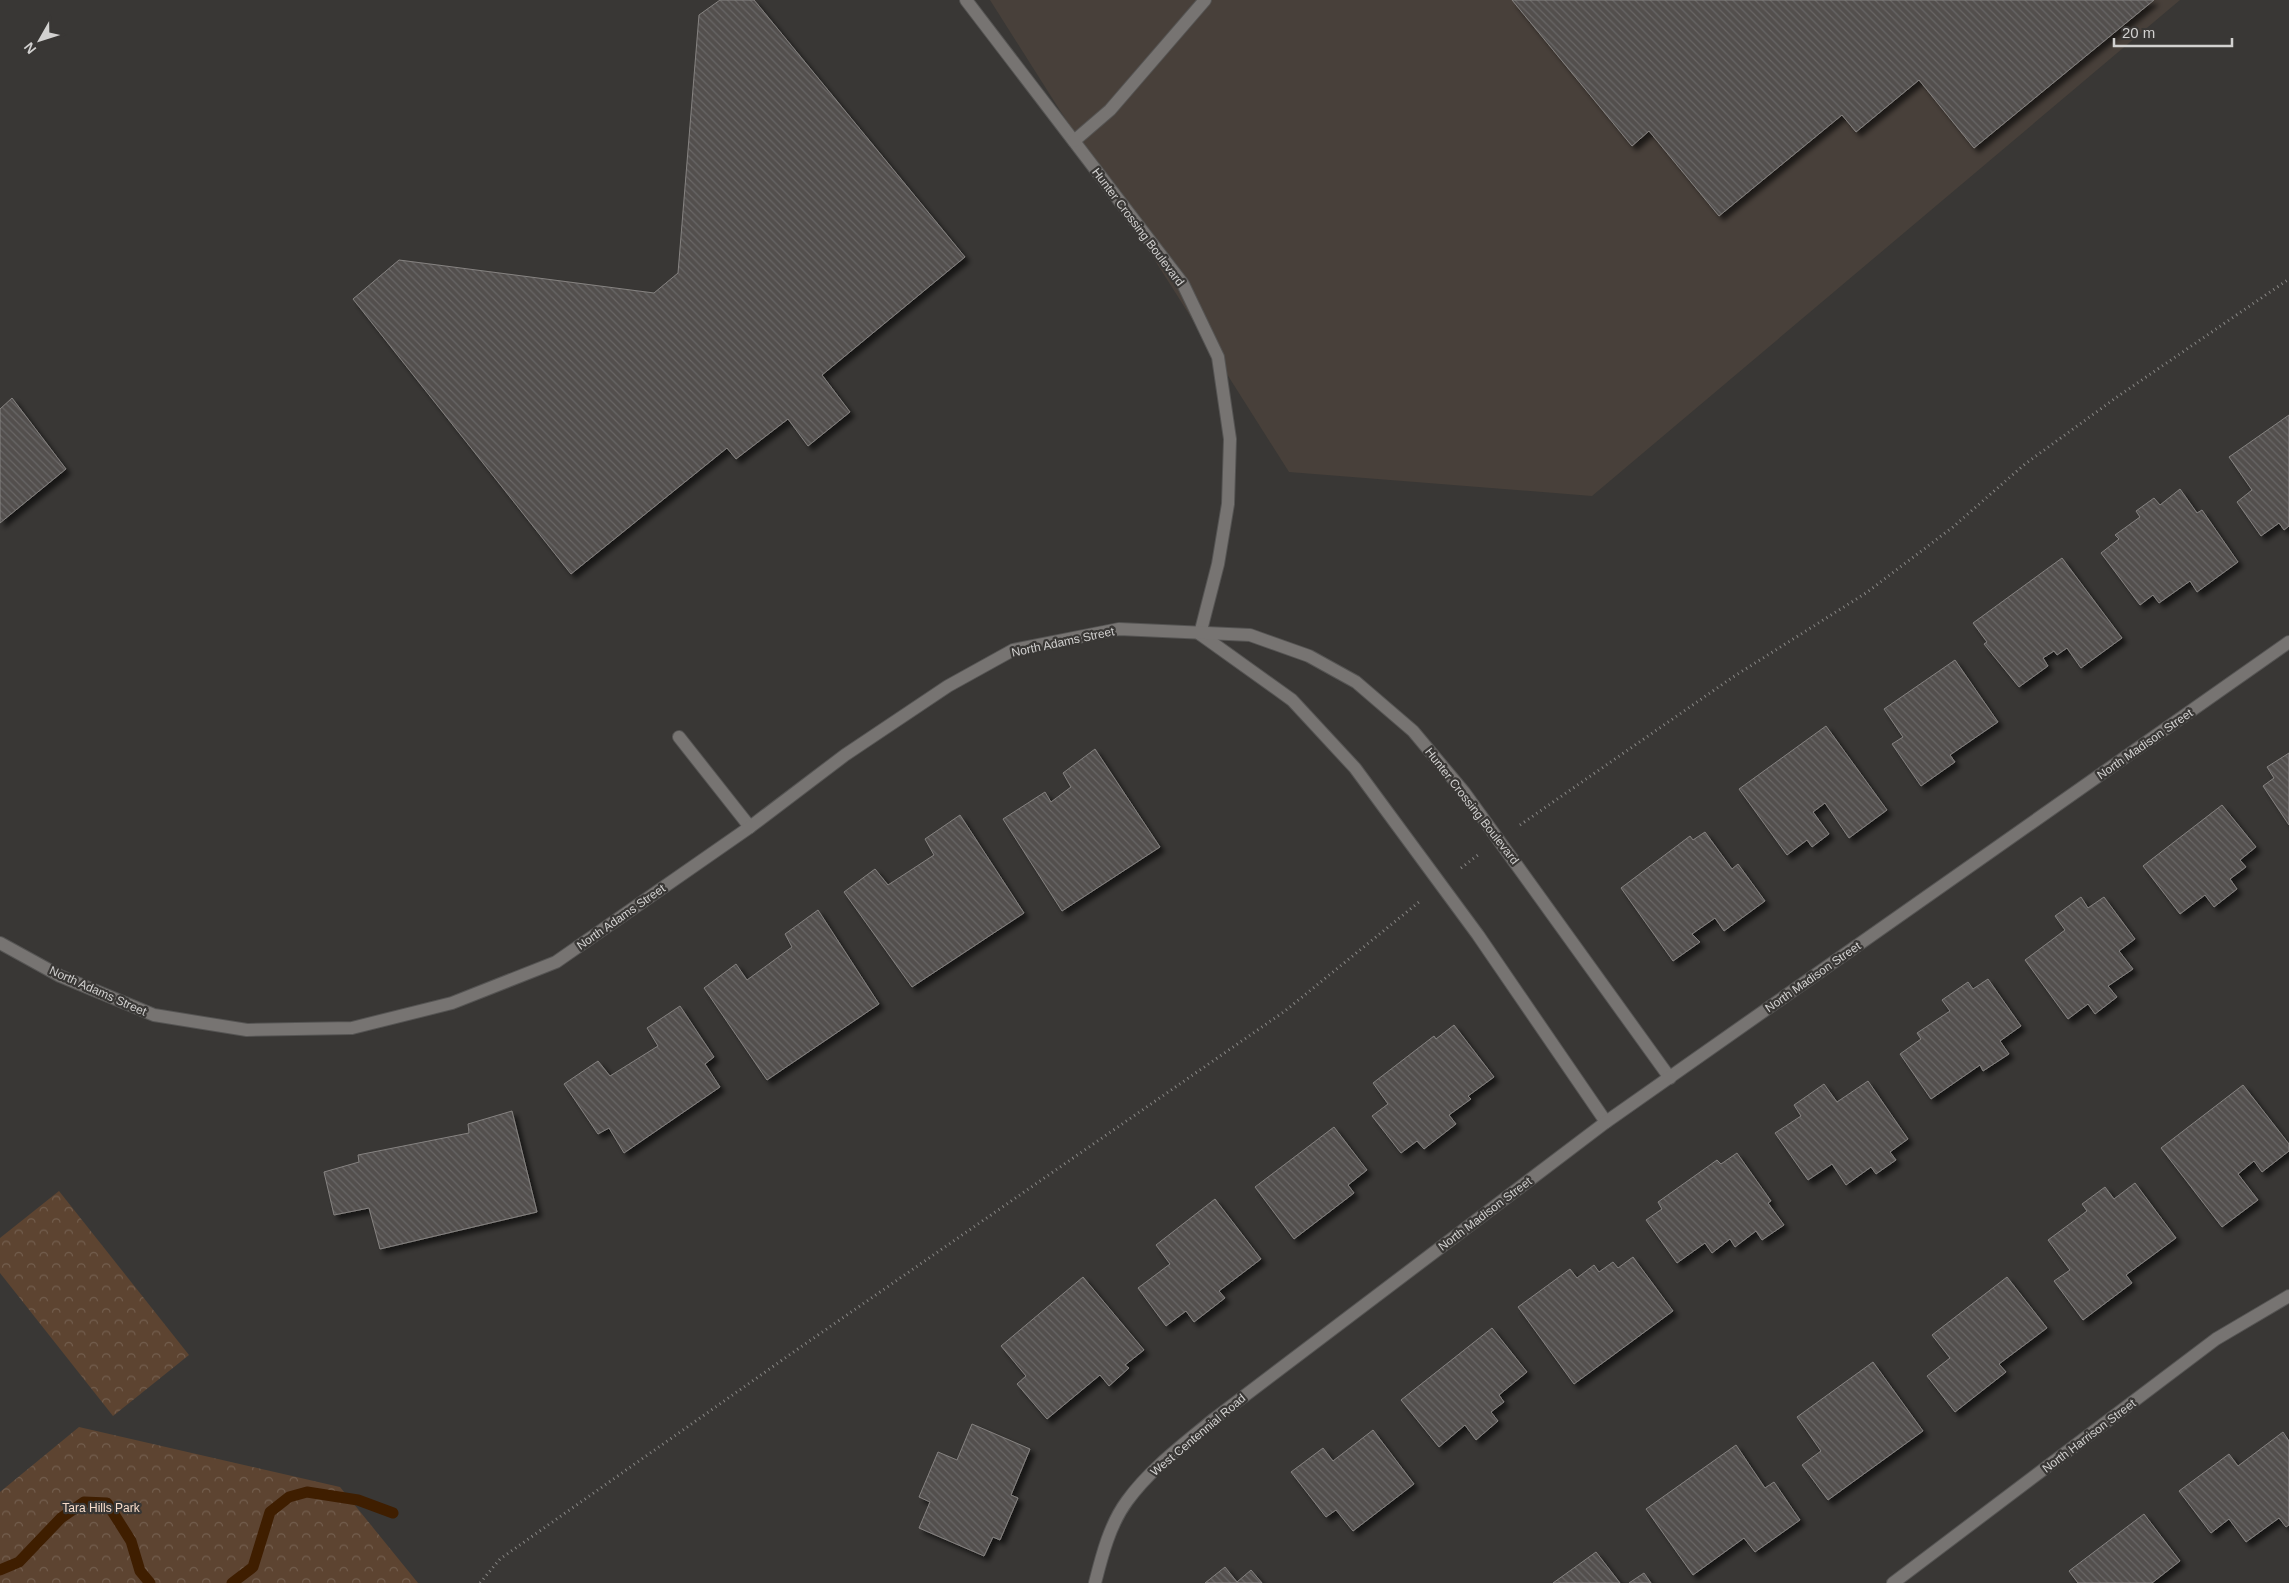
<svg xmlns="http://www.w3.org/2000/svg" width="2289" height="1583" font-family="Arial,sans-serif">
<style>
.built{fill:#48403a}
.forest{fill:url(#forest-crowns)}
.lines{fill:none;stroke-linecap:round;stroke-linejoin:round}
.stream{stroke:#3f1e00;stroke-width:11}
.building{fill:url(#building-back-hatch);stroke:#868381;filter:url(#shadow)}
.minor-casing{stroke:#555453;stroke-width:14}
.path{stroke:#888785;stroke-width:3;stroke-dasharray:1 4;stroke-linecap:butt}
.minor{stroke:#777472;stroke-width:12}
.labels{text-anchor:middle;stroke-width:4.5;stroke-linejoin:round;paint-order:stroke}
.street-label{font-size:12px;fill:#d2d1d0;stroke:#393735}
.park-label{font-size:12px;fill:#f7dcca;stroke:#393735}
</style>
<defs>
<pattern id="forest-crowns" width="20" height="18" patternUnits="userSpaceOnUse" patternTransform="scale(1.25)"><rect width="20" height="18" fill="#5d4431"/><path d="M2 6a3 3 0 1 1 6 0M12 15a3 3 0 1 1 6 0" fill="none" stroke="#735e4e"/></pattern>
<pattern id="building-back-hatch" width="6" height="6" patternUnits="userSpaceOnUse" patternTransform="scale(1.25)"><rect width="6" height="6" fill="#524f4e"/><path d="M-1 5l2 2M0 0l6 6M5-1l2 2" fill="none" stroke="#6a6766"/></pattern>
<filter id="shadow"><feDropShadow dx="4.5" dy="4.5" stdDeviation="2.5" flood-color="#0009"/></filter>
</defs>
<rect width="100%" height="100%" fill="#393735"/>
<polygon class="built" points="990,0 2180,0 1592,496 1289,472"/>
<g class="forest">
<polygon points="59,1191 189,1355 113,1416 0,1273 0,1238"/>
<polygon points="79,1427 340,1487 418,1583 0,1583 0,1492"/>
</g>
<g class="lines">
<g class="stream">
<polyline points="0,1570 19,1562 61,1518 84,1502 107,1503 131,1541 140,1571 150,1583"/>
<polyline points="232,1583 253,1567 270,1512 289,1497 307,1492 358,1500 393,1513"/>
</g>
</g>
<g class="building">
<polygon points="720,0 754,0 965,257 822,375 850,412 808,446 788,419 736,459 727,448 571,574 353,299 399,260 654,293 678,273 699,15"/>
<polygon points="1512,0 2154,0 1974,148 1919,80 1856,132 1842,115 1719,216 1649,131 1632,146"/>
<polygon points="12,398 66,469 0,523 0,409"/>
<polygon points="2289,415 2289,526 2284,530 2279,523 2261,536 2237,502 2252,490 2229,457"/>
<polygon points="2180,489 2197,513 2202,510 2238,562 2197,592 2190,581 2159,603 2153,595 2140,605 2101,553 2119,539 2115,535 2140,517 2136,511 2154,498 2160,505"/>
<polygon points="2062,558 2122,638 2081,668 2067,648 2057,655 2054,651 2043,658 2048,666 2019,687 1984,644 1987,642 1973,623"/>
<polygon points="1955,660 1998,722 1950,755 1955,762 1921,786 1892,744 1903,737 1884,709"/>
<polygon points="1826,726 1887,810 1849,838 1825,803 1813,812 1829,834 1812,847 1807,840 1787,855 1739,789"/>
<polygon points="1095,749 1160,847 1062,911 1003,819 1045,792 1051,802 1071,787 1063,773"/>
<polygon points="2289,753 2289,825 2263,786 2274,778 2267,767"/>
<polygon points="2222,805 2256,847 2240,860 2246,867 2230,879 2237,889 2214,907 2205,895 2180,914 2143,866"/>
<polygon points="960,815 1024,913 912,987 844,892 875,869 888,885 934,855 925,839"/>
<polygon points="1705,832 1732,869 1738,864 1765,901 1724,931 1715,918 1692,934 1700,942 1673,961 1621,888 1690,836 1693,840"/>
<polygon points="2081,897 2088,908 2104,897 2135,939 2119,951 2133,969 2108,986 2117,997 2095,1014 2088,1004 2068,1019 2025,960 2065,930 2055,916"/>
<polygon points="818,910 879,1004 767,1080 704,988 736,964 747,980 792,947 785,934"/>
<polygon points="1988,979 2021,1026 2000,1041 2009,1054 1983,1071 1980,1065 1931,1099 1900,1054 1921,1039 1917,1033 1950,1011 1942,1000 1968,982 1973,989"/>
<polygon points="680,1006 714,1057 705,1064 720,1087 624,1153 609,1128 598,1134 564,1084 598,1061 610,1076 658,1046 647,1028"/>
<polygon points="1454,1025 1494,1077 1468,1096 1471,1099 1449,1115 1456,1124 1424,1149 1417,1141 1401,1153 1372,1116 1388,1104 1373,1083 1434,1036 1436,1039"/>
<polygon points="1868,1081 1908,1139 1890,1152 1896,1160 1876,1174 1871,1167 1846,1185 1832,1164 1808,1180 1775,1133 1801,1116 1794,1105 1824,1084 1837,1102"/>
<polygon points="2243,1085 2289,1144 2289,1151 2262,1172 2254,1161 2238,1174 2258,1200 2222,1227 2161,1148"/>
<polygon points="512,1111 537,1212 380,1249 369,1208 334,1215 324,1172 359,1162 358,1155 469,1133 468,1124"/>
<polygon points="1334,1127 1367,1170 1348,1185 1354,1193 1294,1239 1255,1187"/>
<polygon points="1737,1153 1771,1201 1768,1203 1784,1225 1762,1240 1756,1231 1735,1247 1730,1239 1712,1253 1705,1243 1677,1263 1646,1220 1662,1209 1658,1202 1717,1160 1721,1164"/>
<polygon points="2135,1183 2176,1238 2126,1275 2132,1283 2083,1320 2054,1281 2070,1270 2048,1240 2087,1211 2082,1204 2105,1187 2114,1199"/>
<polygon points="1215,1199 1261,1259 1219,1291 1225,1298 1194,1322 1186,1311 1166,1326 1138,1288 1170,1264 1156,1245"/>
<polygon points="1633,1257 1673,1311 1574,1384 1518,1307 1570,1269 1577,1278 1594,1265 1599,1272 1613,1262 1618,1268"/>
<polygon points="1083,1277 1144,1350 1125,1365 1129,1368 1109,1386 1100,1375 1047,1419 1017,1384 1026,1376 1001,1346"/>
<polygon points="2007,1277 2047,1328 1999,1364 2006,1372 1955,1412 1927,1376 1950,1358 1932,1335"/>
<polygon points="1492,1328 1527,1372 1499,1395 1504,1402 1491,1412 1498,1421 1476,1440 1465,1425 1439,1447 1401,1400"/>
<polygon points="1873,1362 1923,1431 1828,1500 1802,1465 1821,1451 1797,1417"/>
<polygon points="972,1424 1030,1449 1011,1495 1018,1498 1000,1540 993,1537 984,1556 919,1528 930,1502 919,1497 938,1452 957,1460"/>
<polygon points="1373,1430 1414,1484 1353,1531 1336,1510 1326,1517 1291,1472 1323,1448 1333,1461"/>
<polygon points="2283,1432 2289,1441 2289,1525 2286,1527 2279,1518 2246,1542 2229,1519 2211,1533 2179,1491 2229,1454 2238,1466"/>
<polygon points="1736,1445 1765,1488 1774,1482 1800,1520 1755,1552 1744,1538 1693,1575 1646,1509"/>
<polygon points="2144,1514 2180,1561 2152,1583 2078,1583 2069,1571"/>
<polygon points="1596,1552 1620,1583 1553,1583"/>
<polygon points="1225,1567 1237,1582 1251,1570 1262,1583 1205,1583"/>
<polygon points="1644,1573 1651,1583 1629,1583"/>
</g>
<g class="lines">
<defs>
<g id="minor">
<polyline points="966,0 1183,284 1218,357 1230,439 1228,504 1218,564 1200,634"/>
<polyline points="1074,141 1110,110 1205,0"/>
<polyline points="1200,634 1292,700 1355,768 1478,935 1606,1122"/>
<polyline points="679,737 750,827"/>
<polyline points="0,943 60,976 154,1015 247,1030 352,1028 452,1003 556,962 750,827 845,755 948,686 1013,650 1119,629 1250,635 1309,656 1356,682 1413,731 1464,792 1670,1078"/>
<path d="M1095,1583C1102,1555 1110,1524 1127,1501C1150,1469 1184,1444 1214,1419L1606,1122L2289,642"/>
<polyline points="1893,1583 2216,1339 2289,1296"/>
</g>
</defs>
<use href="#minor" class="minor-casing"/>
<g class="path">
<polyline points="1520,825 1733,677 1866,593 1953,527 2025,464 2117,397 2289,279"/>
<polyline points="1461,868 1478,855"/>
<polyline points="480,1583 500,1559 795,1351 1285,1011 1419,902"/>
</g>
<use href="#minor" class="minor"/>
</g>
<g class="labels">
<g class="street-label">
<text transform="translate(1138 227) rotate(53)" y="4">Hunter Crossing Boulevard</text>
<text transform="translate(1063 642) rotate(-12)" y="4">North Adams Street</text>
<text transform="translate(2145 744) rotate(-35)" y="4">North Madison Street</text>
<text transform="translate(1472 806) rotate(52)" y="4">Hunter Crossing Boulevard</text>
<text transform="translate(621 917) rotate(-35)" y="4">North Adams Street</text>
<text transform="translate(1813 977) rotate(-35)" y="4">North Madison Street</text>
<text transform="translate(98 991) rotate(24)" y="4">North Adams Street</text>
<text transform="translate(1485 1214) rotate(-37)" y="4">North Madison Street</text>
<text transform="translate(1198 1435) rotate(-40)" y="4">West Centennial Road</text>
<text transform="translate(2089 1436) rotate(-37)" y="4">North Harrison Street</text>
</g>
<g class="park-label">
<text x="101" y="1512">Tara Hills Park</text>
</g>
</g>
<g transform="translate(40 40) rotate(231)" stroke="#393735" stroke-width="4" paint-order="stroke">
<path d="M0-4L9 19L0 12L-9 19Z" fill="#d2d1d0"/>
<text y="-8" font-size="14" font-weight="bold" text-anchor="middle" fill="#d2d1d0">N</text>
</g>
<path d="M2114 38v8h118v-8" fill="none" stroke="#d2d1d0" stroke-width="2.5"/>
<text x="2122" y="38" font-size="15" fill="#d2d1d0" stroke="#393735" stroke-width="4" paint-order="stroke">20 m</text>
</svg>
